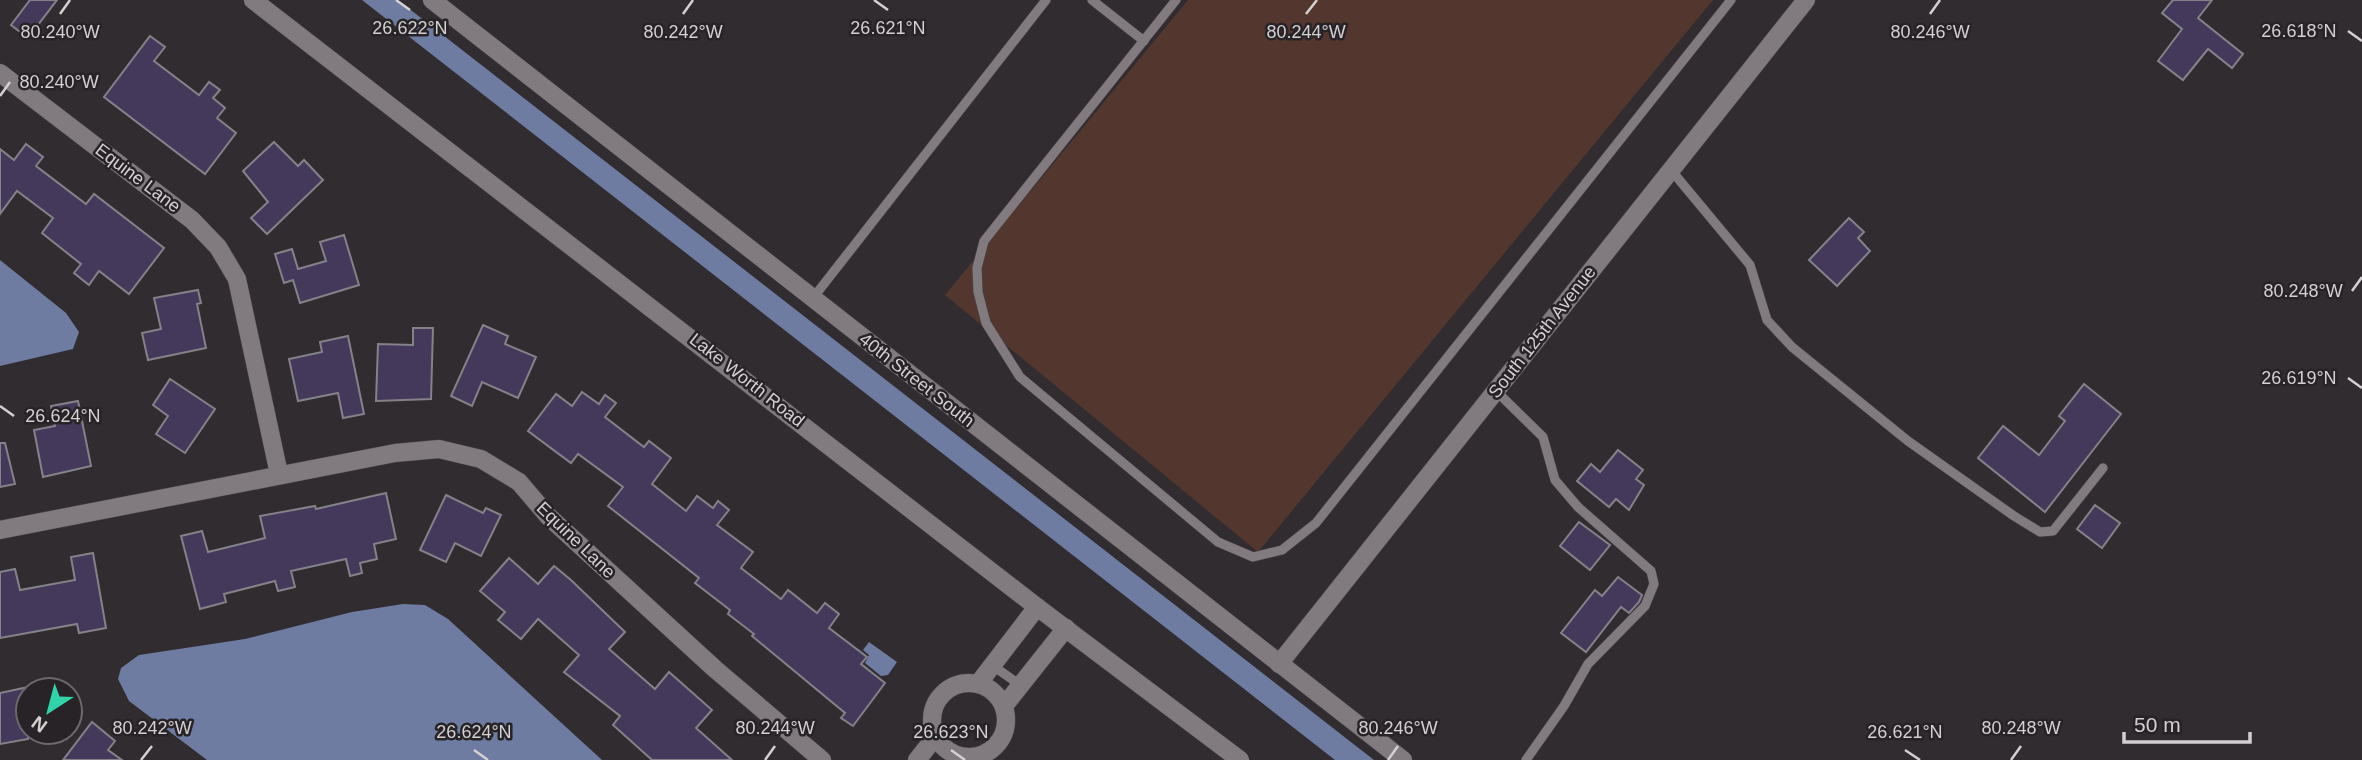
<svg xmlns="http://www.w3.org/2000/svg" width="2362" height="760" font-family="Helvetica,sans-serif">
<style>
.green{fill:#53372e}
.water{fill:#6e7ca1}
.building{fill:#45395b;stroke:#848288;stroke-width:2}
.lines{fill:none;stroke-linecap:round;stroke-linejoin:round}
.lane-casing{stroke:#4d494c;stroke-width:10}
.street-casing{stroke:#4d494c;stroke-width:19}
.secondary-casing{stroke:#4d494c;stroke-width:19}
.lane{stroke:#817b80;stroke-width:9}
.street{stroke:#817b80;stroke-width:18}
.secondary{stroke:#817b80;stroke-width:18}
.ticks{fill:none;stroke:#d3d0d2;stroke-width:2.5}
.labels{text-anchor:middle;stroke-width:5;stroke-linejoin:round;paint-order:stroke}
.street-label{font-size:18px;fill:#d3d0d2;stroke:#272326}
.ticks-label{font-size:18px;text-anchor:middle;fill:#d3d0d2;stroke:#272326;stroke-width:5;stroke-linejoin:round;paint-order:stroke}
</style>
<rect width="100%" height="100%" fill="#312c30"/>
<polygon class="green" points="1188,0 1713,0 1258,552 945,295"/>
<g class="water">
<polygon points="362,0 398,0 1374,760 1335,760"/>
<polygon points="0,260 66,313 79,332 73,349 0,366"/>
<polygon points="403,604 425,605 448,619 602,760 207,760 129,701 118,679 121,668 139,655 245,639 352,612"/>
<polygon points="869,642 897,662 888,675 881,676 865,663 869,655 863,650"/>
</g>
<g class="building">
<polygon points="30,0 57,0 28,38 11,25"/>
<polygon points="2173,0 2212,0 2198,18 2243,54 2232,68 2208,49 2183,80 2158,61 2182,29 2162,13"/>
<polygon points="150,36 165,47 154,61 199,95 209,82 220,90 213,98 225,108 217,118 236,133 205,174 104,97"/>
<polygon points="274,142 298,166 304,160 323,180 267,234 251,218 268,202 243,171"/>
<polygon points="26,144 43,157 36,166 86,204 94,194 164,248 129,294 99,271 89,285 74,273 81,264 42,233 53,218 17,191 0,214 0,149 14,160"/>
<polygon points="1849,218 1864,232 1858,238 1870,251 1837,286 1809,260"/>
<polygon points="344,235 359,285 300,303 293,280 284,283 275,254 292,249 298,269 326,261 320,242"/>
<polygon points="198,290 201,303 197,304 206,348 148,360 142,333 161,329 154,298"/>
<polygon points="483,325 508,336 505,344 536,357 518,398 482,382 472,406 451,396"/>
<polygon points="413,328 433,328 431,399 376,401 378,344 413,345"/>
<polygon points="348,336 364,414 343,418 338,393 298,401 289,359 322,352 320,342"/>
<polygon points="170,379 215,409 185,453 156,434 168,416 153,405"/>
<polygon points="2084,384 2121,414 2045,512 1978,458 2003,426 2039,455 2065,421 2059,416"/>
<polygon points="582,392 599,404 605,395 616,403 605,417 644,447 649,441 671,458 652,484 686,511 697,496 713,508 718,501 729,510 717,525 753,552 741,568 781,599 788,590 817,613 825,603 839,614 829,628 867,657 861,664 885,683 853,726 841,718 845,713 752,636 754,634 728,614 730,610 695,583 699,578 608,506 623,487 578,454 571,463 528,431 556,394 572,406"/>
<polygon points="78,401 91,466 43,477 34,430 55,426 51,406"/>
<polygon points="0,443 5,443 15,484 0,487"/>
<polygon points="1618,450 1643,470 1636,479 1644,485 1629,510 1616,499 1609,507 1577,481 1591,464 1600,472"/>
<polygon points="386,493 396,539 374,544 377,559 360,563 362,573 350,576 346,559 291,571 295,587 278,591 275,581 224,594 226,602 200,609 181,536 202,531 208,552 265,538 260,516 315,506 316,509"/>
<polygon points="446,495 483,513 486,508 501,515 481,556 455,543 446,562 420,550"/>
<polygon points="2095,505 2120,523 2102,548 2077,529"/>
<polygon points="1579,522 1610,545 1590,570 1560,546"/>
<polygon points="93,553 106,628 79,633 77,624 0,638 0,572 15,569 20,590 75,580 71,557"/>
<polygon points="509,558 538,584 554,566 571,580 625,632 609,649 655,689 669,672 712,710 696,728 732,760 652,760 613,725 620,716 564,672 579,655 538,619 521,639 498,620 505,612 480,591"/>
<polygon points="1618,577 1642,595 1639,602 1629,613 1621,607 1586,652 1561,633 1595,590 1602,596"/>
<polygon points="28,687 28,739 0,744 0,693"/>
<polygon points="92,722 115,741 108,750 122,760 63,760"/>
</g>
<g class="lines">
<defs>
<g id="lane">
<polyline points="1092,0 1144,41"/>
<polyline points="1176,0 984,241 977,268 978,292 986,323 1020,377 1218,542 1253,557 1282,550 1316,523 1731,0"/>
<polyline points="1671,170 1750,265 1767,320 1792,347 1908,441 2014,516 2040,532 2053,531 2103,468"/>
<polyline points="813,298 1046,0"/>
<polyline points="1496,391 1543,437 1555,480 1578,507 1651,571 1654,584 1645,606 1588,664 1564,706 1526,760"/>
<polyline points="992,665 1020,685"/>
</g>
<g id="street">
<polyline points="432,0 1403,760"/>
<polyline points="0,73 192,220 218,247 237,279 279,474"/>
<polyline points="0,530 395,453 439,449 481,459 519,482 548,516 715,669 822,760"/>
<polyline points="1279,664 1806,0"/>
<circle cx="969" cy="720" r="37"/>
<polyline points="978,684 1037,607"/>
<polyline points="1004,706 1066,628"/>
<polyline points="917,760 936,736"/>
</g>
<polyline id="secondary" points="253,0 1037,607 1240,760"/>
</defs>
<use href="#lane" class="lane-casing"/>
<use href="#street" class="street-casing"/>
<use href="#secondary" class="secondary-casing"/>
<use href="#lane" class="lane"/>
<use href="#street" class="street"/>
<use href="#secondary" class="secondary"/>
</g>
<path class="ticks" d="M396,0L410,10M874,0L888,10M60,14L70,0M683,14L693,0M1306,14L1317,0M1930,14L1940,0M2348,31L2362,41M0,96L10,82M2352,291L2362,277M2348,378L2362,388M0,406L14,416M474,750L488,760M951,750L965,760M1905,750L1920,760M141,760L152,746M765,760L775,746M1388,760L1398,746M2011,760L2021,746"/>
<g class="labels">
<g class="street-label">
<text transform="translate(138 178) rotate(37)" y="6">Equine Lane</text>
<text transform="translate(1542 332) rotate(-52)" y="6">South 125th Avenue</text>
<text transform="translate(747 380) rotate(38)" y="6">Lake Worth Road</text>
<text transform="translate(917 380) rotate(38)" y="6">40th Street South</text>
<text transform="translate(576 540) rotate(44)" y="6">Equine Lane</text>
</g>
</g>
<g class="ticks-label">
<text x="410" y="34">26.622°N</text>
<text x="888" y="34">26.621°N</text>
<text x="2299" y="37">26.618°N</text>
<text x="683" y="38">80.242°W</text>
<text x="1306" y="38">80.244°W</text>
<text x="1930" y="38">80.246°W</text>
<text x="60" y="38">80.240°W</text>
<text x="59" y="88">80.240°W</text>
<text x="2303" y="297">80.248°W</text>
<text x="2299" y="384">26.619°N</text>
<text x="63" y="422">26.624°N</text>
<text x="152" y="734">80.242°W</text>
<text x="775" y="734">80.244°W</text>
<text x="1398" y="734">80.246°W</text>
<text x="2021" y="734">80.248°W</text>
<text x="474" y="738">26.624°N</text>
<text x="951" y="738">26.623°N</text>
<text x="1905" y="738">26.621°N</text>
</g>
<g transform="translate(49 711) rotate(216)"><circle r="33" fill="#272326" stroke="#6c686b" stroke-width="2"/>
<path d="M0-5L12 26L0 18L-12 26Z" fill="#31d4a9"/>
<text y="-10" font-size="19" font-weight="bold" text-anchor="middle" fill="#d3d0d2">N</text>
</g>
<path d="M2124 732v10h126v-10" fill="none" stroke="#d3d0d2" stroke-width="3.5"/>
<text x="2134" y="732" font-size="21" fill="#d3d0d2" stroke="#272326" stroke-width="5" paint-order="stroke">50 m</text>
</svg>
